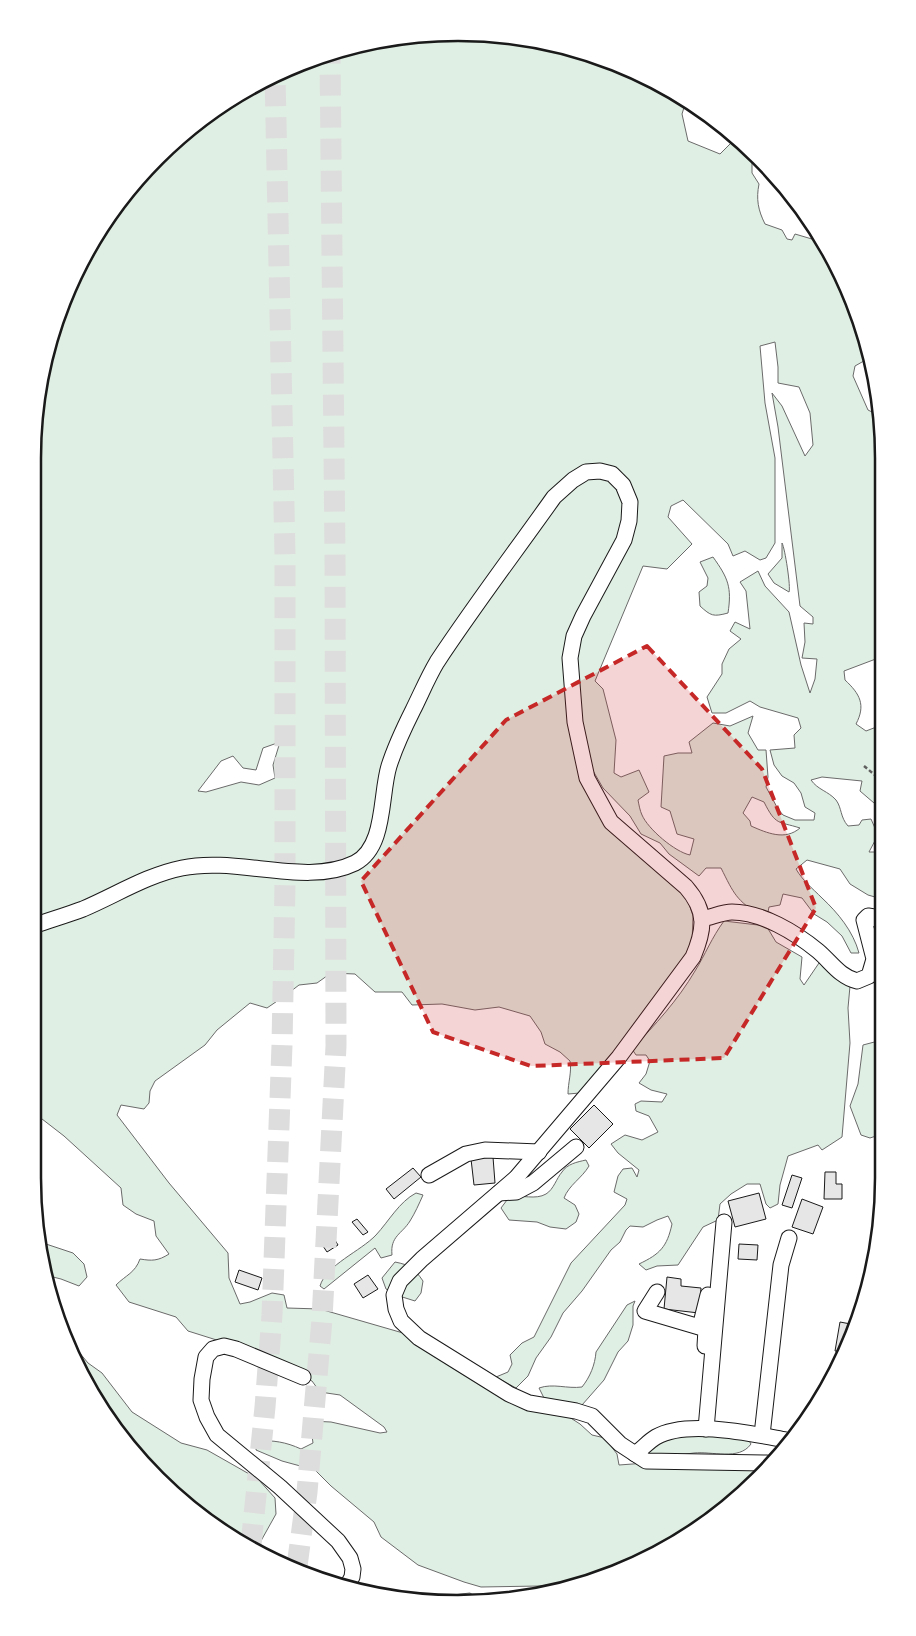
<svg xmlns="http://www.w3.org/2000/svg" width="916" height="1636" font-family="'Work Sans',sans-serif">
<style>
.green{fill:#e0efe3;stroke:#6a6a6a;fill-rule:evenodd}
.building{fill:#e6e6e6;stroke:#1a1a1a}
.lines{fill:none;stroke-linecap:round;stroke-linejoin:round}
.highway-tunnel{stroke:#ddd;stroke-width:21;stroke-dasharray:21 11;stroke-linecap:butt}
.minor-casing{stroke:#1a1a1a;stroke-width:17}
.path{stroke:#5f5f5f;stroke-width:2.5;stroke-dasharray:4 2.5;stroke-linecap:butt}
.minor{stroke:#fff;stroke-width:15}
.marked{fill:#c62828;fill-opacity:0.2;stroke:#c62828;stroke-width:4;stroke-dasharray:10 6;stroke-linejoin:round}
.rim{fill:none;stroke:#1a1a1a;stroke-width:2.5}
</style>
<rect width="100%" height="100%" fill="#fff"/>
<g class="green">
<path d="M430,33L514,36L595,55L671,90L686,101L682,114L688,141L720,154L732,142L731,136L752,152V173L759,184C756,199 758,210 765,224L782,230L787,239L792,240L795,234L822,242L846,291V295L849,297L861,321L869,358L855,366L853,376L868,410L880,416L881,657L844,671L845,680C860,694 866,705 856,724L866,731L879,726L881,727V809L860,791L862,781L822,777L811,780C818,790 828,791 836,800C842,808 840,817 848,826L859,825L862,820L871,819L878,835L869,852H881L882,899L868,895L850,884L840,869L807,860L796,869C803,881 812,888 822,898C838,913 853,931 859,953H851L842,936L827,922L814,914L802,898L783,894L780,905L769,907L768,912L761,916C736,900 734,894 721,868H706L699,876L669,854L660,843L641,834L630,816L603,788L592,769L582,778L687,898L693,916L692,944L680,969L627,1039L580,1093L568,1094C568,1082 572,1072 570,1061L560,1052L545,1044L541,1032L530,1016L499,1007L475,1010L442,1004L412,1005L402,992H375L355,974L331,973L317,983L299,985L286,995L267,1008L250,1003L217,1030L205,1045L155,1081L150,1091L149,1103L144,1109L121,1105L117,1115L169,1183L228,1253L229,1278L240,1304L250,1302L272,1293L284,1295L287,1308L320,1309L403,1333L566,1415L580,1424L592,1435L605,1438L617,1454L619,1465L646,1463L764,1467L738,1498L621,1571L562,1585L563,1583L540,1586L481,1587L464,1582L418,1565L381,1537L374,1522L331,1486L315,1470L282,1461L256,1450L257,1441C273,1440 286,1442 301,1449L313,1443L310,1421L331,1422L380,1433L387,1432L384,1427L340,1395L320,1392L312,1381L242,1348L188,1331L176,1317L129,1302L116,1285C126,1275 135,1273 140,1259C152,1261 158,1261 169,1254L156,1236L154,1221L136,1214L123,1205L121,1188L64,1136L33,1112V430L47,348L90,245L138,177L199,120L270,76L348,47ZM775,342L778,367V383L799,387L810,413L813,445L805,456L782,406L772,393L778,427L800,606L813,617V624L804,623L805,642L802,658L817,659L815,679L810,693L801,665L789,612L765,586L758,571L740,582L746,591L750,629L735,622L730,631L741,639L729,649L722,664V674L707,697L712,713H726L750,701L760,707L798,718L801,728L794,735L795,748L770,750L774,765L782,776L794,783L801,793L805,807L815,813L814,820H795L783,815L778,809L766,787L768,777L766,750H758L748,733L753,716L730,726L713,723L689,742L692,753H678L664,756L661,807L670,811L677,834L694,839L690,855C675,852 648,829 642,815C640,811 639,805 638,800L649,792L639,770L621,777L614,773L616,740L603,689L595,681L643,566L667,569L692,544L668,517L671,506L683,500L728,544L733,556L745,551L760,560L766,558L775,543V458L765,403L760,346ZM280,742L273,765L275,778L259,785L241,782L206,792L198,791L221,761L233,756L243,768L256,770L263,748ZM752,797L764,802C776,826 778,821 800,828C785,841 767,833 751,826L750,821L743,813Z"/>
<polygon points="801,209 812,222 817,232 811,230 799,216"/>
<path d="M782,543C785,548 791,588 789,592L774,583L768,574L782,558Z"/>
<path d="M713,557C728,578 732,587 728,613C713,617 711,616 700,606L699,592L707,586L708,578L700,562Z"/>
<path d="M724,921L758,925L767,927L776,942L802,957L800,979L804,985L819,963L850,986L848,1008L850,1043L842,1137L822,1150L818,1145L788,1156L780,1185L778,1204L770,1208L766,1204L760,1184H747L731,1194L720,1204L718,1220L703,1227L678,1265L657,1266L646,1270L639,1264C660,1254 667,1247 672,1224L668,1216L657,1220L643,1227L630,1226L626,1230L620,1242L611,1250L582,1291L563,1313L551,1337L536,1358L528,1376L516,1388L496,1377L508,1372L512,1364L510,1355L522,1343L534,1337L571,1263L625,1205L627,1199L614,1192L618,1176L623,1169L632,1168L637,1177L639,1170L618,1153L611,1144L625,1135L642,1140L658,1132L649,1116L636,1111L635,1104L641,1101L662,1102L667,1094L651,1090L639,1083L646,1074L650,1061L646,1055H636L632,1049C655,1025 678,1000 695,971C705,955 712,937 724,921Z"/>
<polygon points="882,1040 882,1134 870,1138 861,1135 850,1106 858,1084 863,1045"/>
<path d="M586,1160L589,1166C582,1178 569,1185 564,1198L575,1205L579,1214L576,1222L566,1229L550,1227L537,1222L509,1220L501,1208L510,1196C521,1195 536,1200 546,1194C554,1189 556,1179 562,1172C567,1164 577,1162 586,1160Z"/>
<path d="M416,1193L423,1195C419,1204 415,1213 410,1221C402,1234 390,1236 392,1255L381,1258L375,1248L324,1289L320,1286C326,1265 361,1251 376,1235C389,1221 399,1202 416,1193Z"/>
<polygon points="43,1243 73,1253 84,1264 87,1277 79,1286 61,1279 49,1276"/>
<path d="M395,1262C410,1265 414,1268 423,1281L421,1293L415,1301L396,1295L386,1289L382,1278Z"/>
<path d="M635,1301L633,1306V1325L628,1341L618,1352L604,1380L582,1405L545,1400L539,1388C553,1383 567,1389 582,1387C590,1377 595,1365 596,1352L627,1305Z"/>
<polygon points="69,1340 88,1363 102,1373 132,1412 181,1443 207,1450 258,1479 275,1498 276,1514 257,1548 221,1532 120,1437"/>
<path d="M681,1433L748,1439L751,1444C739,1461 712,1451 694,1453C683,1454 670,1457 658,1457C652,1456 649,1453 645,1448Z"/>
<polygon points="470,1593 483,1602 447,1599 452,1595"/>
</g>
<g class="building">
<polygon points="594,1105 613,1124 589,1148 570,1129"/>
<polygon points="493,1157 495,1183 474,1185 471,1159"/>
<polygon points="413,1168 421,1177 394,1199 386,1189"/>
<polygon points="825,1172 836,1172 836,1184 842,1184 842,1199 824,1199"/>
<polygon points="792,1175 802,1178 792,1208 782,1205"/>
<polygon points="759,1193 766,1219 735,1227 728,1201"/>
<polygon points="802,1199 823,1207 813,1234 792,1227"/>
<polygon points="357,1219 368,1232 363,1235 352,1222"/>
<polygon points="329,1230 338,1245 327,1252 317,1237"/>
<polygon points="739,1244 758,1245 757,1260 738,1259"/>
<polygon points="239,1270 262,1278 258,1290 235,1282"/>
<polygon points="368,1275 378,1289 363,1298 354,1284"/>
<polygon points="667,1277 681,1279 681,1286 701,1288 699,1313 664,1309"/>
<polygon points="840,1322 856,1325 844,1352 835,1351"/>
</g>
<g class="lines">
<g class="highway-tunnel">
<polyline points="251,1545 265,1407 272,1315 282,1045 285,885 285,555 275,74"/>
<polyline points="297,1566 307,1492 322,1319 336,1046 335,555 330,54"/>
</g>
<defs>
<g id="minor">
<path d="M702,919C712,917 723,912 732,912C762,912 796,933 818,951C831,962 840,977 857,981L869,976L874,959L864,920L868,916L874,917L882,923"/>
<path d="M33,926C50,920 67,915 83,909C116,895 147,875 182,868C237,856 306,887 355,863C386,847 380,795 389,766C395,747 404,728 413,710C421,694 428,677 437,662C474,606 515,552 554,497L573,480L586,472L600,471L612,474L623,485L630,502L629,521L624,540L583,616L574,636L570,658L575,722L587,778L611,822L686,887C707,911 705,929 693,957L619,1057L516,1178L422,1259L400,1281L394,1295L396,1309L401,1321L419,1338L509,1394L529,1403L576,1411L592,1416L620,1444L646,1461L767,1463"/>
<polyline points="429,1175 466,1154 485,1150 539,1152"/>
<polyline points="499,1193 516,1192 533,1183 576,1147"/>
<polyline points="657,1292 645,1311 706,1329 705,1346"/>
<polyline points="700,1327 708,1295"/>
<polyline points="303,1377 236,1349 224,1346 213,1349 206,1357 202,1379 201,1400 207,1417 217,1435 280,1487 338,1541 350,1558 353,1569 352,1577 346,1588"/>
<polyline points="706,1429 724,1222"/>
<polyline points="762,1435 781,1265 789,1238"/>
<path d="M635,1454C642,1449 649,1441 656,1437C687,1419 753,1434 786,1440"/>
</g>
</defs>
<use href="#minor" class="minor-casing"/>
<polyline class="path" points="864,766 881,780"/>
<use href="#minor" class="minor"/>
</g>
<path class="marked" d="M647,646L762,769L816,908L724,1058L531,1066L433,1032L361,881L506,720Z"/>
<path d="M0 0H916V1636H0ZM458 41H458A417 417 0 0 1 875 458V1178A417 417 0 0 1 458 1595H458A417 417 0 0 1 41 1178V458A417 417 0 0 1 458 41Z" fill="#fff" fill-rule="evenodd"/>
<path class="rim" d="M458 41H458A417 417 0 0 1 875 458V1178A417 417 0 0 1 458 1595H458A417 417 0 0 1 41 1178V458A417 417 0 0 1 458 41Z"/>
</svg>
